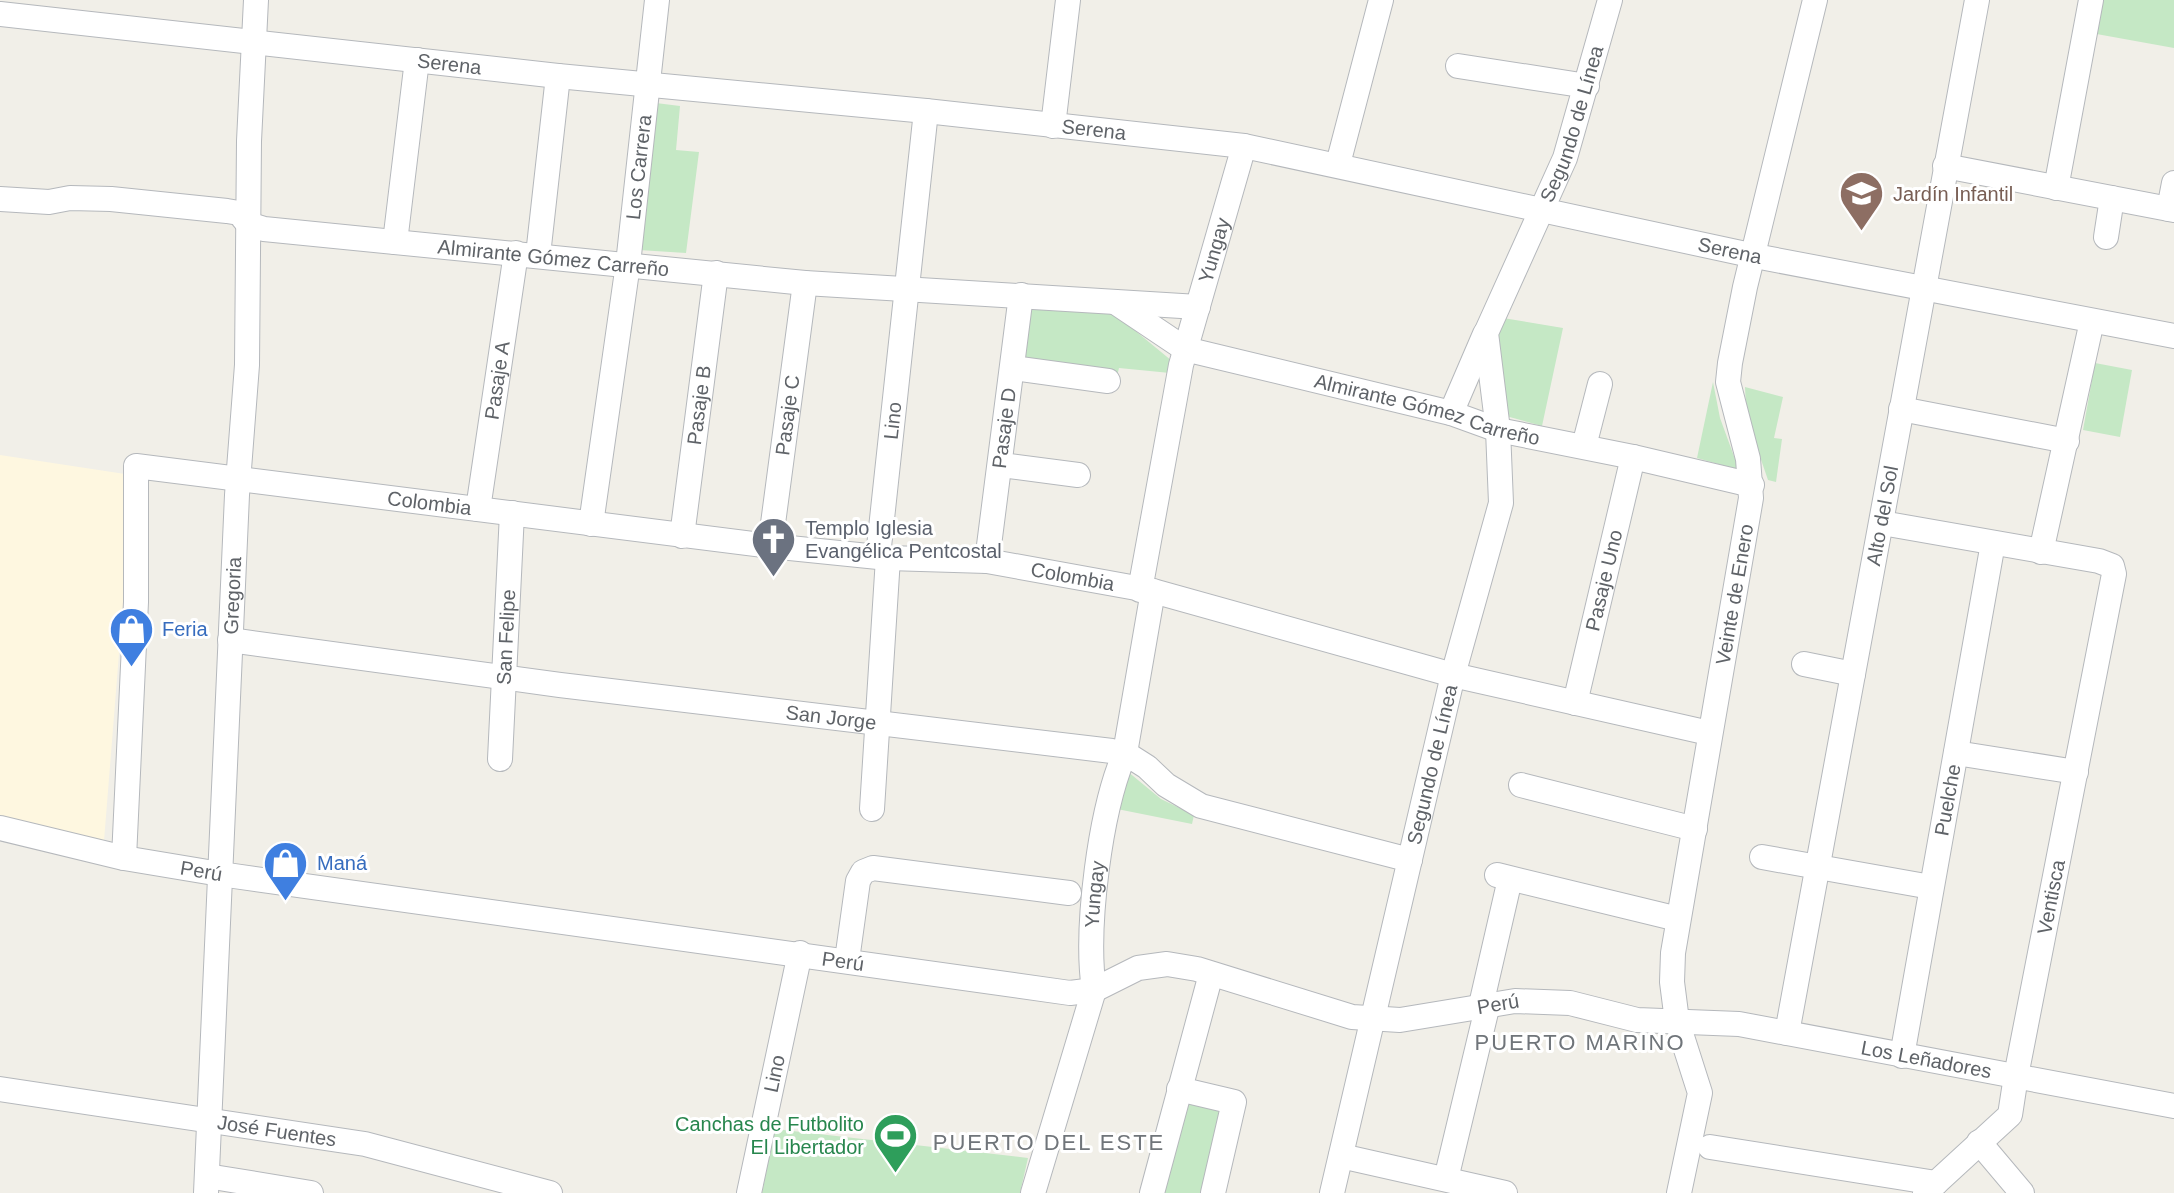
<svg xmlns="http://www.w3.org/2000/svg" width="2174" height="1193" font-family="Helvetica,sans-serif">
<style>
.commercial{fill:#fef7e0}
.green{fill:#c5e8c5}
.lines{fill:none;stroke-linecap:round;stroke-linejoin:round}
.minor-casing{stroke:#b5b8bc;stroke-width:26}
.minor{stroke:#fff;stroke-width:24}
.labels{text-anchor:middle;stroke-width:6;stroke-linejoin:round;paint-order:stroke}
.street-label{font-size:20px;fill:#5f6368;stroke:#fff}
.education-label{font-size:20px;fill:#785e54;stroke:#fff;text-anchor:start}
.worship-label{font-size:20px;fill:#5b616d;stroke:#fff;text-anchor:start}
.shop-label{font-size:20px;fill:#366cbe;stroke:#fff;text-anchor:start}
.leisure-label{font-size:20px;fill:#27864d;stroke:#fff;text-anchor:end}
.neighbourhood-label{font-size:22px;letter-spacing:2px;fill:#70757a;stroke:#fff}
</style>
<rect width="100%" height="100%" fill="#f1efe8"/>
<polygon class="commercial" points="0,455 125,474 126,566 104,841 0,816"/>
<g class="green">
<polygon points="2097,0 2174,0 2174,48 2091,33"/>
<polygon points="656,103 680,106 676,150 699,152 686,253 639,250"/>
<polygon points="1026,303 1110,310 1172,361 1170,373 1119,368 1117,376 1020,365"/>
<polygon points="1503,318 1563,328 1542,426 1506,416 1497,338"/>
<polygon points="2095,363 2132,370 2120,437 2083,430"/>
<polygon points="1713,382 1720,418 1739,470 1697,458"/>
<path d="M1745,387L1783,397L1774,438L1782,439L1776,482L1768,480C1758,450 1745,419 1745,387Z"/>
<polygon points="1127,771 1161,799 1194,815 1192,824 1117,809"/>
<polygon points="1185,1100 1223,1112 1203,1193 1162,1193"/>
<polygon points="775,1129 1028,1158 1020,1193 762,1193"/>
</g>
<g class="lines">
<defs>
<g id="minor">
<path id="s1" d="M0,14L558,76L926,111L1244,146L1755,256L2174,336"/>
<polyline points="1458,66 1587,86"/>
<polyline points="1053,126 1068,0"/>
<polyline points="1338,164 1381,0"/>
<polyline points="1945,166 2174,210"/>
<polyline points="2056,188 2091,0"/>
<path id="s2" d="M0,199L49,202L70,198L111,199L227,211L239,213L248,224L264,229L805,283L1198,307"/>
<polyline points="2169,209 2174,183"/>
<polyline points="2106,237 2112,198"/>
<polyline points="395,242 417,60"/>
<polyline points="538,255 558,76"/>
<path id="s3" d="M1115,302L1185,349L1451,413L1498,430L1633,457L1752,485"/>
<polyline points="1013,368 1108,381"/>
<polyline points="1901,409 2067,441"/>
<polyline points="1451,413 1485,334"/>
<polyline points="1584,446 1600,384"/>
<polyline points="1001,465 1078,475"/>
<path id="s4" d="M478,509L516,253"/>
<polyline points="1882,523 2099,561 2112,566 2114,574 2016,1076 2010,1115 1925,1193"/>
<path id="s5" d="M591,524L628,264L657,0"/>
<path id="s6" d="M682,536L716,273"/>
<path id="s7" d="M770,546L805,283"/>
<polyline points="2041,552 2092,321"/>
<path id="s8" d="M878,556L926,111"/>
<path id="s9" d="M987,561L1021,295"/>
<path id="s10" d="M1140,590L1181,365L1244,146"/>
<path id="s11" d="M230,640L560,685L1112,751L1125,753L1147,767L1166,785L1201,806L1410,860"/>
<polyline points="1804,664 1853,674"/>
<path id="s12" d="M1575,703L1633,457"/>
<polyline points="1956,753 2076,772"/>
<path id="s13" d="M500,759L512,513"/>
<polyline points="1521,785 1695,829"/>
<polyline points="872,809 888,558"/>
<path id="s14" d="M0,828L124,858L220,874L1070,993L1094,990L1138,968L1167,964L1197,969L1352,1017L1400,1020L1515,1001L1570,1003L1637,1020L1739,1024L2174,1106"/>
<polyline points="1762,857 1931,887"/>
<path id="s15" d="M124,858L136,602V466L770,546L888,558L987,561L1153,591L1453,675L1709,733"/>
<polyline points="1497,875 1678,919"/>
<polyline points="847,960 858,881 863,872 873,868 1069,893"/>
<polyline points="1481,1005 1510,879"/>
<path id="s16" d="M1787,1033L1977,0"/>
<path id="s17" d="M1902,1056L1993,543"/>
<path id="s18" d="M0,1089L365,1144L550,1193"/>
<polyline points="1179,1089 1234,1102 1213,1193"/>
<polyline points="1979,1142 2022,1193"/>
<polyline points="1710,1147 1936,1183"/>
<polyline points="1341,1156 1505,1193"/>
<polyline points="207,1176 311,1193"/>
<polyline points="1446,1179 1488,1004"/>
<path id="s19" d="M206,1193L237,495L247,365L249,141L256,0"/>
<path id="s20" d="M749,1193L800,953"/>
<path id="s21" d="M1033,1193L1094,990C1085,928 1100,810 1125,753L1153,591"/>
<polyline points="1152,1193 1211,974"/>
<path id="s22" d="M1332,1193L1453,675L1501,503L1498,430L1486,333L1565,158L1610,0"/>
<path id="s23" d="M1679,1193L1700,1093L1677,1021L1672,982L1673,953L1751,498L1748,459L1728,382L1730,363L1745,287L1815,0"/>
</g>
</defs>
<use href="#minor" class="minor-casing"/>
<use href="#minor" class="minor"/>
</g>
<defs>
<symbol id="school-pin" viewBox="-11 -11 22 30"><path d="M0 17L-7.5 6A9.5 9.5 0 1 1 7.5 6Z" fill="#8d6e63" stroke="#fff"/><path d="M0-5L7-2L0 1L-7-2ZM-4 1L0 2.5L4 1V4Q0 6-4 4Z" fill="#fff"/></symbol>
<symbol id="church-pin" viewBox="-11 -11 22 30"><path d="M0 17L-7.5 6A9.5 9.5 0 1 1 7.5 6Z" fill="#6b7280" stroke="#fff"/><path d="M-1.2-6h2.4v3.5h3.3v2.4h-3.3V6h-2.4V-.1h-3.3v-2.4h3.3Z" fill="#fff"/></symbol>
<symbol id="shop-pin" viewBox="-11 -11 22 30"><path d="M0 17L-7.5 6A9.5 9.5 0 1 1 7.5 6Z" fill="#3f7fe0" stroke="#fff"/><path d="M-5-2.5h2.3a2.7 3.5 0 0 1 5.4 0H5L5.5 6h-11ZM-1.5-2.5h3a1.5 2.3 0 0 0-3 0Z" fill="#fff"/></symbol>
<symbol id="stadium-pin" viewBox="-11 -11 22 30"><path d="M0 17L-7.5 6A9.5 9.5 0 1 1 7.5 6Z" fill="#2e9e5b" stroke="#fff"/><path d="M0-5a6.5 5 0 1 0 0 10a6.5 5 0 1 0 0-10ZM-3.5-1.8h7v3.6h-7Z" fill="#fff"/></symbol>
</defs>
<g fill-rule="evenodd">
<use href="#school-pin" x="1836" y="168" width="51" height="69"/>
<use href="#church-pin" x="748" y="514" width="51" height="69"/>
<use href="#shop-pin" x="106" y="604" width="51" height="69"/>
<use href="#shop-pin" x="260" y="838" width="51" height="69"/>
<use href="#stadium-pin" x="870" y="1110" width="51" height="69"/>
</g>
<g class="labels">
<g class="street-label">
<text dy="7" stroke="none"><textPath href="#s1" startOffset="452">Serena</textPath></text>
<text dy="7" stroke="none"><textPath href="#s22" startOffset="1108">Segundo de Línea</textPath></text>
<text dy="7" stroke="none"><textPath href="#s1" startOffset="1100">Serena</textPath></text>
<text dy="7" stroke="none"><textPath href="#s5" startOffset="360">Los Carrera</textPath></text>
<text dy="7" stroke="none"><textPath href="#s10" startOffset="348">Yungay</textPath></text>
<text dy="7" stroke="none"><textPath href="#s1" startOffset="1748">Serena</textPath></text>
<text dy="7" stroke="none"><textPath href="#s2" startOffset="562">Almirante Gómez Carreño</textPath></text>
<text dy="7" stroke="none"><textPath href="#s4" startOffset="130">Pasaje A</textPath></text>
<text dy="7" stroke="none"><textPath href="#s6" startOffset="132">Pasaje B</textPath></text>
<text dy="7" stroke="none"><textPath href="#s3" startOffset="334">Almirante Gómez Carreño</textPath></text>
<text dy="7" stroke="none"><textPath href="#s7" startOffset="132">Pasaje C</textPath></text>
<text dy="7" stroke="none"><textPath href="#s8" startOffset="136">Lino</textPath></text>
<text dy="7" stroke="none"><textPath href="#s9" startOffset="134">Pasaje D</textPath></text>
<text dy="7" stroke="none"><textPath href="#s15" startOffset="688">Colombia</textPath></text>
<text dy="7" stroke="none"><textPath href="#s16" startOffset="526">Alto del Sol</textPath></text>
<text dy="7" stroke="none"><textPath href="#s15" startOffset="1336">Colombia</textPath></text>
<text dy="7" stroke="none"><textPath href="#s12" startOffset="126">Pasaje Uno</textPath></text>
<text dy="7" stroke="none"><textPath href="#s23" startOffset="610">Veinte de Enero</textPath></text>
<text dy="7" stroke="none"><textPath href="#s19" startOffset="598">Gregoria</textPath></text>
<text dy="7" stroke="none"><textPath href="#s13" startOffset="122">San Felipe</textPath></text>
<text dy="7" stroke="none"><textPath href="#s11" startOffset="606">San Jorge</textPath></text>
<text dy="7" stroke="none"><textPath href="#s22" startOffset="440">Segundo de Línea</textPath></text>
<text dy="7" stroke="none"><textPath href="#s17" startOffset="260">Puelche</textPath></text>
<text dy="7" stroke="none"><textPath href="#s14" startOffset="206">Perú</textPath></text>
<text dy="7" stroke="none"><textPath href="#s21" startOffset="308">Yungay</textPath></text>
<text transform="translate(2051 897) rotate(-79)" y="7">Ventisca</text>
<text dy="7" stroke="none"><textPath href="#s14" startOffset="854">Perú</textPath></text>
<text dy="7" stroke="none"><textPath href="#s14" startOffset="1526">Perú</textPath></text>
<text dy="7" stroke="none"><textPath href="#s14" startOffset="1960">Los Leñadores</textPath></text>
<text dy="7" stroke="none"><textPath href="#s20" startOffset="122">Lino</textPath></text>
<text dy="7" stroke="none"><textPath href="#s18" startOffset="280">José Fuentes</textPath></text>
</g>
<g class="education-label">
<text x="1893" y="201">Jardín Infantil</text>
</g>
<g class="worship-label">
<text x="805" y="535">Templo Iglesia<tspan x="805" dy="23">Evangélica Pentcostal</tspan></text>
</g>
<g class="shop-label">
<text x="162" y="636">Feria</text>
<text x="317" y="870">Maná</text>
</g>
<g class="leisure-label">
<text x="864" y="1131">Canchas de Futbolito<tspan x="864" dy="23">El Libertador</tspan></text>
</g>
<g class="neighbourhood-label">
<text x="1580" y="1050">PUERTO MARINO</text>
<text x="1049" y="1150">PUERTO DEL ESTE</text>
</g>
</g>
</svg>
